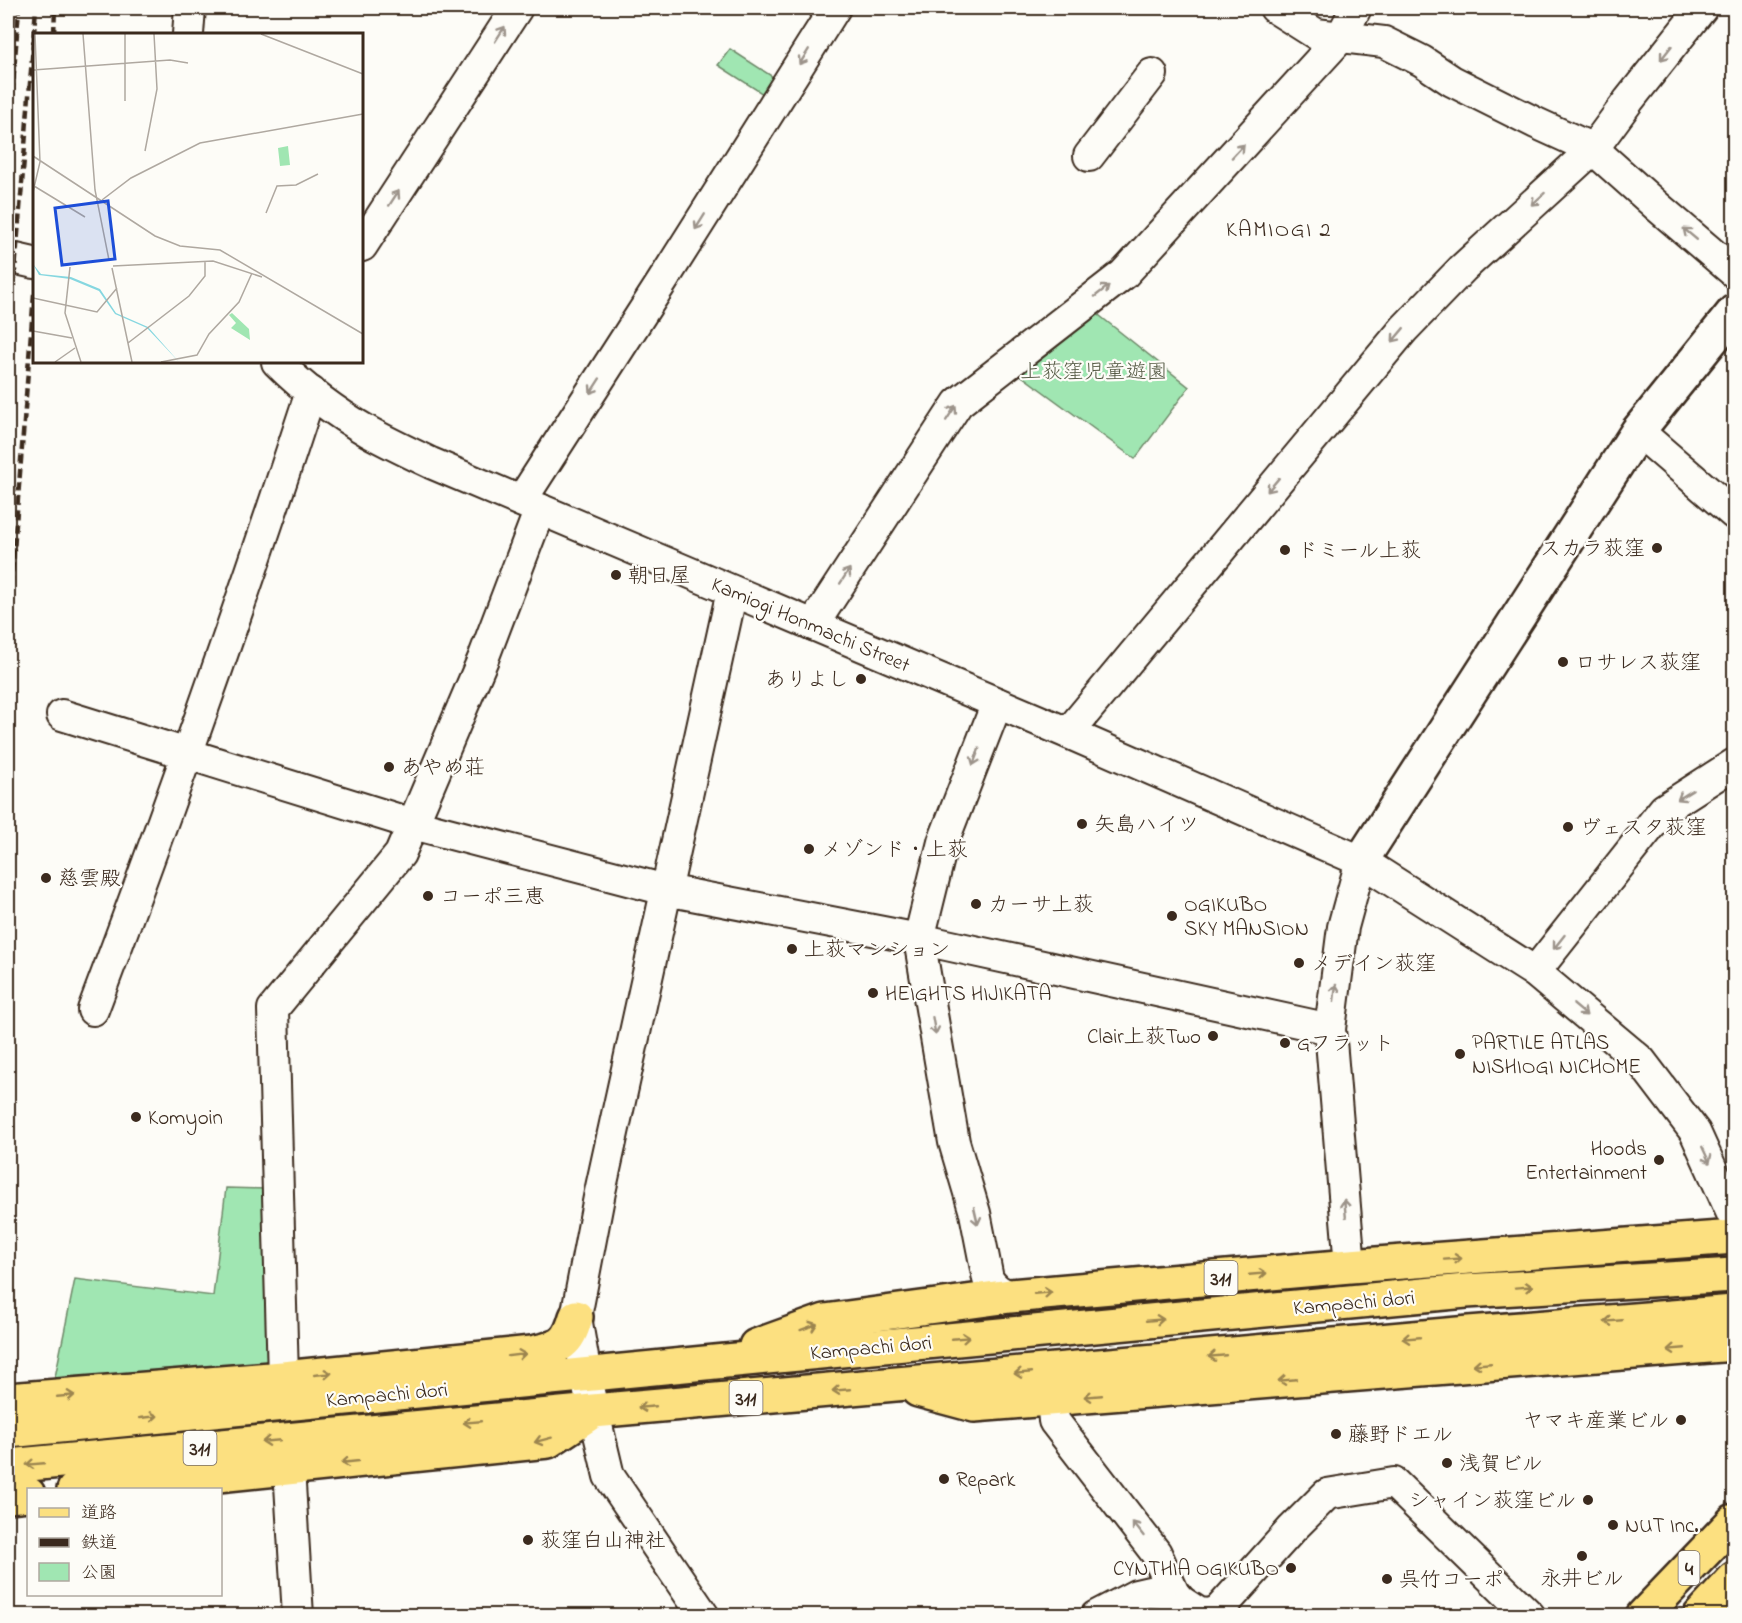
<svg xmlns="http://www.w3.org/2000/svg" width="1742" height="1623" font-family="'Indie Flower','Klee One',sans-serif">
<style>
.green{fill:#a0e6b2;stroke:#6e8868;stroke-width:1.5}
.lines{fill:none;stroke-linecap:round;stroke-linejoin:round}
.minor-casing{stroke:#3b2a1e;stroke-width:34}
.tertiary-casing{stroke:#3b2a1e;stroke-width:38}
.primary-casing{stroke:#3b2a1e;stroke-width:38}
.minor{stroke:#fdfcf7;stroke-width:30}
.tertiary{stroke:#fdfcf7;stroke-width:33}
.primary{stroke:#fce080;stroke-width:33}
.rail{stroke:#3b2a1e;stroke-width:4.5;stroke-dasharray:9 4.5;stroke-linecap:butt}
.oneway{stroke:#9c938a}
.oneway2{stroke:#9c854f}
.poi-dot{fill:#3b2a1e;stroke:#fdfcf7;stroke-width:2}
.labels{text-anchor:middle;stroke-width:4.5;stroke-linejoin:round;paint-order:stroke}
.shield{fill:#fdfcf7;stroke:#75695f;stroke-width:1.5}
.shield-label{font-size:20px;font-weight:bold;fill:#3b2a1e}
.park-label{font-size:21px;fill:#545943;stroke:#fdfcf7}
.poi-label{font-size:21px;fill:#3b2a1e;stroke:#fdfcf7;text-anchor:start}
.street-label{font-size:21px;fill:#3b2a1e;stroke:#fdfcf7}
.neighbourhood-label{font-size:22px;letter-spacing:1.5px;fill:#3b2a1e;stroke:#fdfcf7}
.inset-road{fill:none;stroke:#afa8a0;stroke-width:1.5}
.view{fill:#1d4ed8;fill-opacity:0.15;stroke:#1d4ed8;stroke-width:3}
.inset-edge{fill:none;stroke:#3b2a1e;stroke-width:3}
</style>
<rect width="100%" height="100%" fill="#fdfcf7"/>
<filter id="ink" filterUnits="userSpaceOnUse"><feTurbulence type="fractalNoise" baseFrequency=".0167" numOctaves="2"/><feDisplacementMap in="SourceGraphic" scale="12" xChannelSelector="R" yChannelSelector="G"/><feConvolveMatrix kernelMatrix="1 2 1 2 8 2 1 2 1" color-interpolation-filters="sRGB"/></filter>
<g filter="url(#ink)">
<g class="green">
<polygon points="730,49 773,77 763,94 718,65"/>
<polygon points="1095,312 1189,387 1135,459 1011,368"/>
<polygon points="226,1188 267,1189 269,1362 54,1382 75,1279 213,1296"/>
</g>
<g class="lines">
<defs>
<g id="minor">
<polyline points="1275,8 1316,34 1384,42 1422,61 1452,81 1536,123 1593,149 1658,207 1734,272"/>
<polyline points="188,34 190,8"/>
<polyline points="1089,156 1152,74"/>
<polyline points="362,246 517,8"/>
<polyline points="8,257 34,263"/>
<path d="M277,362C304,389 336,413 369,432C389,443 410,453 431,463L1068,733L1361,861L1535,972L1641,1061L1695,1132L1734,1218"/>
<polyline points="1638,431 1734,514"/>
<polyline points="521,501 662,282 835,8"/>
<polyline points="813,625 958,403 1124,274 1341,37 1356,8"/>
<path d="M997,703L943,842L919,939L954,1142L975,1213L988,1279C994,1288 999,1292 1010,1296"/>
<polyline points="62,715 413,824 666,890 919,939 1330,1029"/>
<polyline points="1068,733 1404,329 1463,268 1593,149 1629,100 1702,8"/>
<polyline points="1535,972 1664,809 1734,764"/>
<path d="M93,1010C170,806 243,600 311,392"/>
<polyline points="1350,1266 1330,1029 1343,927 1361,861"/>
<polyline points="283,1378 273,1009 400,854 483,659 540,509"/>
<polyline points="1052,1399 1054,1421 1156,1553 1176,1598"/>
<polyline points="289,1468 298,1616"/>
<polyline points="704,1616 609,1476 589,1392 576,1317 600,1192 732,591"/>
<polyline points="1096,1616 1136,1595 1149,1592 1162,1593 1176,1598 1199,1613 1209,1614 1218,1611 1292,1529 1327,1494 1394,1483 1530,1616"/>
</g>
<g id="tertiary">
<polyline points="1361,861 1638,431 1734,312"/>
<polyline points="1176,1598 1189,1616"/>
</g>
<g id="primary">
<polyline points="756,1346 825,1321 1010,1296 1350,1266 1734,1237"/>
<polyline points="918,1390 974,1405 1734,1344"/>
<path d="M8,1400L283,1378L532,1353C561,1347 568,1345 576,1317"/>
<polyline points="8,1431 715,1362 1466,1291 1734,1275"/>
<polyline points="8,1466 593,1411 1469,1333 1734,1312"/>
<polyline points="74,1490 548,1441 589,1414"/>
<polyline points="8,1496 28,1494"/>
<polyline points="1643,1616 1734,1521"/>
<polyline points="1700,1616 1734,1579"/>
</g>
</defs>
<use href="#minor" class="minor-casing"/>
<use href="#tertiary" class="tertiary-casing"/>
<use href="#primary" class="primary-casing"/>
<use href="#minor" class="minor"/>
<use href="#tertiary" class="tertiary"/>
<use href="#primary" class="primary"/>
<g class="rail">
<polyline points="54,34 55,8"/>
<polyline points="8,147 19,8"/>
<polyline points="8,359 36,8"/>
<polyline points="8,626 34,294"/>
</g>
</g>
<defs><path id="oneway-shaft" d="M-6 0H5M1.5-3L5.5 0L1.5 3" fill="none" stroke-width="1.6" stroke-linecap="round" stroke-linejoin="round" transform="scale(1.5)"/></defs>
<g class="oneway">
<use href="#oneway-shaft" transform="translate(500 34) rotate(-57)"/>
<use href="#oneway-shaft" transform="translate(1666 53) rotate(128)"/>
<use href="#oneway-shaft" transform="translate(804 57) rotate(122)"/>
<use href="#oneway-shaft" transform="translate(1238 151) rotate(-47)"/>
<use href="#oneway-shaft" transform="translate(394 198) rotate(-57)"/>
<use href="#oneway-shaft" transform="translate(1538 199) rotate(138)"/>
<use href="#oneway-shaft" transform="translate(700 222) rotate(122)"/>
<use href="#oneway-shaft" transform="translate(1690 234) rotate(-140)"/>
<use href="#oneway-shaft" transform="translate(1102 291) rotate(-38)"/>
<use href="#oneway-shaft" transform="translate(1398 335) rotate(130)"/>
<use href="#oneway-shaft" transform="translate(595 386) rotate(123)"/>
<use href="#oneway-shaft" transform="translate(951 413) rotate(-57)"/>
<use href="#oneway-shaft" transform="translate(1273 485) rotate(130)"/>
<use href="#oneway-shaft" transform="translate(845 576) rotate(-57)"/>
<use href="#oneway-shaft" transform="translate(976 757) rotate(111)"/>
<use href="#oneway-shaft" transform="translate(1685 795) rotate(148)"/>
<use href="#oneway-shaft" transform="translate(1559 942) rotate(128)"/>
<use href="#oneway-shaft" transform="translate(1335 993) rotate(-83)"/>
<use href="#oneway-shaft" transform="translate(1580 1010) rotate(40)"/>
<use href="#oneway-shaft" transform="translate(934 1026) rotate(80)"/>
<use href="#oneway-shaft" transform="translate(1706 1155) rotate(65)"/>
<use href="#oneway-shaft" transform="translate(1345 1208) rotate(-95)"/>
<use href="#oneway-shaft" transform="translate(976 1216) rotate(77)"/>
<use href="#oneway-shaft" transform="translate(1138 1529) rotate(-128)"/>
</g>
<g class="oneway2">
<use href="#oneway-shaft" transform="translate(1453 1259) rotate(-4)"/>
<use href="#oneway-shaft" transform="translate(1258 1274) rotate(-5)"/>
<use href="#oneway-shaft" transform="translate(1524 1287) rotate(-4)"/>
<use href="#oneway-shaft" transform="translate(1043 1293) rotate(-5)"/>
<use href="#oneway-shaft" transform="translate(1155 1320) rotate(-5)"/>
<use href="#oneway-shaft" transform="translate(1613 1321) rotate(175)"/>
<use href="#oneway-shaft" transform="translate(809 1327) rotate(-20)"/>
<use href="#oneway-shaft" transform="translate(961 1338) rotate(-5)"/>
<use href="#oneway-shaft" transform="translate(1411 1338) rotate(175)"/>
<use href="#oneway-shaft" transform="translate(1676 1349) rotate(175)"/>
<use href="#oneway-shaft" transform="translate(517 1355) rotate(-7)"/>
<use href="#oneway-shaft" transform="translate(1217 1356) rotate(175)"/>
<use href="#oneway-shaft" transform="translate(1482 1364) rotate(175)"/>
<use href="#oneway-shaft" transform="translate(1023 1373) rotate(175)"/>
<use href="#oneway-shaft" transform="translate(323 1374) rotate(-6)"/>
<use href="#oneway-shaft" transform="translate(1287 1380) rotate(175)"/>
<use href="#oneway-shaft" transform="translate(841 1390) rotate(175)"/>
<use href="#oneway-shaft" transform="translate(66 1396) rotate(-5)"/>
<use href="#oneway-shaft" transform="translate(1093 1396) rotate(175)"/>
<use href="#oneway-shaft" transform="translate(647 1407) rotate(175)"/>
<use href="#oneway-shaft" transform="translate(149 1417) rotate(-6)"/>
<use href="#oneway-shaft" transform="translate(472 1422) rotate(175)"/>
<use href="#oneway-shaft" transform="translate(543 1440) rotate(165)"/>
<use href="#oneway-shaft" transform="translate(271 1441) rotate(175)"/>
<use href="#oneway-shaft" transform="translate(350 1462) rotate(174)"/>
<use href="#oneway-shaft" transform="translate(35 1464) rotate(175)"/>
</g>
</g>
<g class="poi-dot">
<circle cx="1657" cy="548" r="6"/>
<circle cx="1285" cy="550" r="6"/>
<circle cx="616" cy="575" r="6"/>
<circle cx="1563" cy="662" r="6"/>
<circle cx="861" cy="679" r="6"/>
<circle cx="389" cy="767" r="6"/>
<circle cx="1082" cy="824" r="6"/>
<circle cx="1568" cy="827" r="6"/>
<circle cx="809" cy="849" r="6"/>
<circle cx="46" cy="878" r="6"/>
<circle cx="428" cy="896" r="6"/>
<circle cx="976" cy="904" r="6"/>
<circle cx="1172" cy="916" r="6"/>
<circle cx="792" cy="949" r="6"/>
<circle cx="1299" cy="963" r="6"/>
<circle cx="873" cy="993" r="6"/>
<circle cx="1213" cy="1036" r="6"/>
<circle cx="1285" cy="1043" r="6"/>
<circle cx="1460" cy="1054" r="6"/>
<circle cx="136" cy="1117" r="6"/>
<circle cx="1659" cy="1160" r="6"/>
<circle cx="1681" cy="1420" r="6"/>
<circle cx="1336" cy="1434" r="6"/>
<circle cx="1447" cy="1463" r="6"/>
<circle cx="944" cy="1479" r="6"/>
<circle cx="1588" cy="1500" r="6"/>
<circle cx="1613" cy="1525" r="6"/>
<circle cx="528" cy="1540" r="6"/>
<circle cx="1582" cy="1556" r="6"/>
<circle cx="1291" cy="1568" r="6"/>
<circle cx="1387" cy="1579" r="6"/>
</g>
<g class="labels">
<g class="shield">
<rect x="1204.5" y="1261" width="33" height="34" rx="4.5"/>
<rect x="729.5" y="1381" width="33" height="34" rx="4.5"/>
<rect x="183.5" y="1431" width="33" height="34" rx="4.5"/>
<rect x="1678.5" y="1551" width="21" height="34" rx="4.5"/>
</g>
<g class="shield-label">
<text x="1221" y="1285">311</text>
<text x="746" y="1405">311</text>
<text x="200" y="1455">311</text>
<text x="1689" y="1575">4</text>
</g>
<g class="park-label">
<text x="1094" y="378">上荻窪児童遊園</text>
</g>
<g class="poi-label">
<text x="1645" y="555" text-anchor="end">スカラ荻窪</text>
<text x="1297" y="557">ドミール上荻</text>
<text x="628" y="582">朝日屋</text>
<text x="1575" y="669">ロサレス荻窪</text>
<text x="849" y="686" text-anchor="end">ありよし</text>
<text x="401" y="774">あやめ荘</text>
<text x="1094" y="831">矢島ハイツ</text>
<text x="1580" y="834">ヴェスタ荻窪</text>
<text x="821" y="856">メゾンド・上荻</text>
<text x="58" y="885">慈雲殿</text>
<text x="440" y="903">コーポ三恵</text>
<text x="988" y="911">カーサ上荻</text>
<text x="1184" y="911">OGIKUBO<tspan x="1184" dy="24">SKY MANSION</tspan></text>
<text x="804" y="956">上荻マンション</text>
<text x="1311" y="970">メデイン荻窪</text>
<text x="885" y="1000">HEIGHTS HIJIKATA</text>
<text x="1201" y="1043" text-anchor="end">Clair上荻Two</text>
<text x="1472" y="1049">PARTILE ATLAS<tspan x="1472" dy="24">NISHIOGI NICHOME</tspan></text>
<text x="1297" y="1050">Gフラット</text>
<text x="148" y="1124">Komyoin</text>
<text x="1647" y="1155" text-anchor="end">Hoods<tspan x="1647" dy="24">Entertainment</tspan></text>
<text x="1669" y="1427" text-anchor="end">ヤマキ産業ビル</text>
<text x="1348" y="1441">藤野ドエル</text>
<text x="1459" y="1470">浅賀ビル</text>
<text x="956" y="1486">Repark</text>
<text x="1576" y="1507" text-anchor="end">シャイン荻窪ビル</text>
<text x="1625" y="1532">NUT Inc.</text>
<text x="540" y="1547">荻窪白山神社</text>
<text x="1279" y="1575" text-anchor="end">CYNTHIA OGIKUBO</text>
<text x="1582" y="1585" text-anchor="middle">永井ビル</text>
<text x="1399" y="1586">呉竹コーポ</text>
</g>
<g class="street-label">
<text transform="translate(811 624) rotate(23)" y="7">Kamiogi Honmachi Street</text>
<text transform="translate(1354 1302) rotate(-5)" y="7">Kampachi dori</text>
<text transform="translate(871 1347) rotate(-5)" y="7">Kampachi dori</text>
<text transform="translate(387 1394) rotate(-5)" y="7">Kampachi dori</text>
</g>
<g class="neighbourhood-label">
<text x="1279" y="236">KAMIOGI 2</text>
</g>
</g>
<g transform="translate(33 33)">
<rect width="330" height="330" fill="#fdfcf7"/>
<path d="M255,113L257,132L247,133L245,115ZM199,280L216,296L217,307L198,295L203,290L196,282Z" fill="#a0e6b2"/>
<path d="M0,231L8,241L38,244L67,256L83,280L115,294L146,329L114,295L82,281L66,258L37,246L6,242Z" fill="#86d7e0"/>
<path class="inset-road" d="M50,1L62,157L76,227M92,1V68M228,1L330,41M0,37L137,27L155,30M112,118L124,56L121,1M0,123L122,203L147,213L187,217L330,301M1,153L52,184M0,159L7,129L2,1M69,167L98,145L167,110L330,81M233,180L244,153L263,152L285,141M80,233L180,228L229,244M37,234L32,280L48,329M79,235L99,329M0,265L64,279L84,255M0,298L39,305M95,310L156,263L172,243V229M22,329L42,315M128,329L164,322L176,301L206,269L219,240"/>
<path class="view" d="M75,168L82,226L29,232L22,175Z"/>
<rect width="330" height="330" class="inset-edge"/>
</g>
<rect width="1742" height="1623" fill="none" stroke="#fdfcf7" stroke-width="30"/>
<rect x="15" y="15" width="1712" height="1593" fill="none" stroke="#3b2a1e" stroke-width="2" filter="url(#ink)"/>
<rect x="27" y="1488" width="195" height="108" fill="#fdfcf7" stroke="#afa8a0" stroke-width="1.5"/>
<rect x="39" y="1508" width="30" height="9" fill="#fce080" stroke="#afa8a0" stroke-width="1.5"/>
<text x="81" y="1518" font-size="18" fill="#3b2a1e">道路</text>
<rect x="39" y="1538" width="30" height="9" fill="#3b2a1e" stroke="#afa8a0" stroke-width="1.5"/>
<text x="81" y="1548" font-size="18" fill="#3b2a1e">鉄道</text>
<rect x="39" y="1563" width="30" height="18" fill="#a0e6b2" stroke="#afa8a0" stroke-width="1.5"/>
<text x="81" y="1578" font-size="18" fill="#3b2a1e">公園</text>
</svg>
